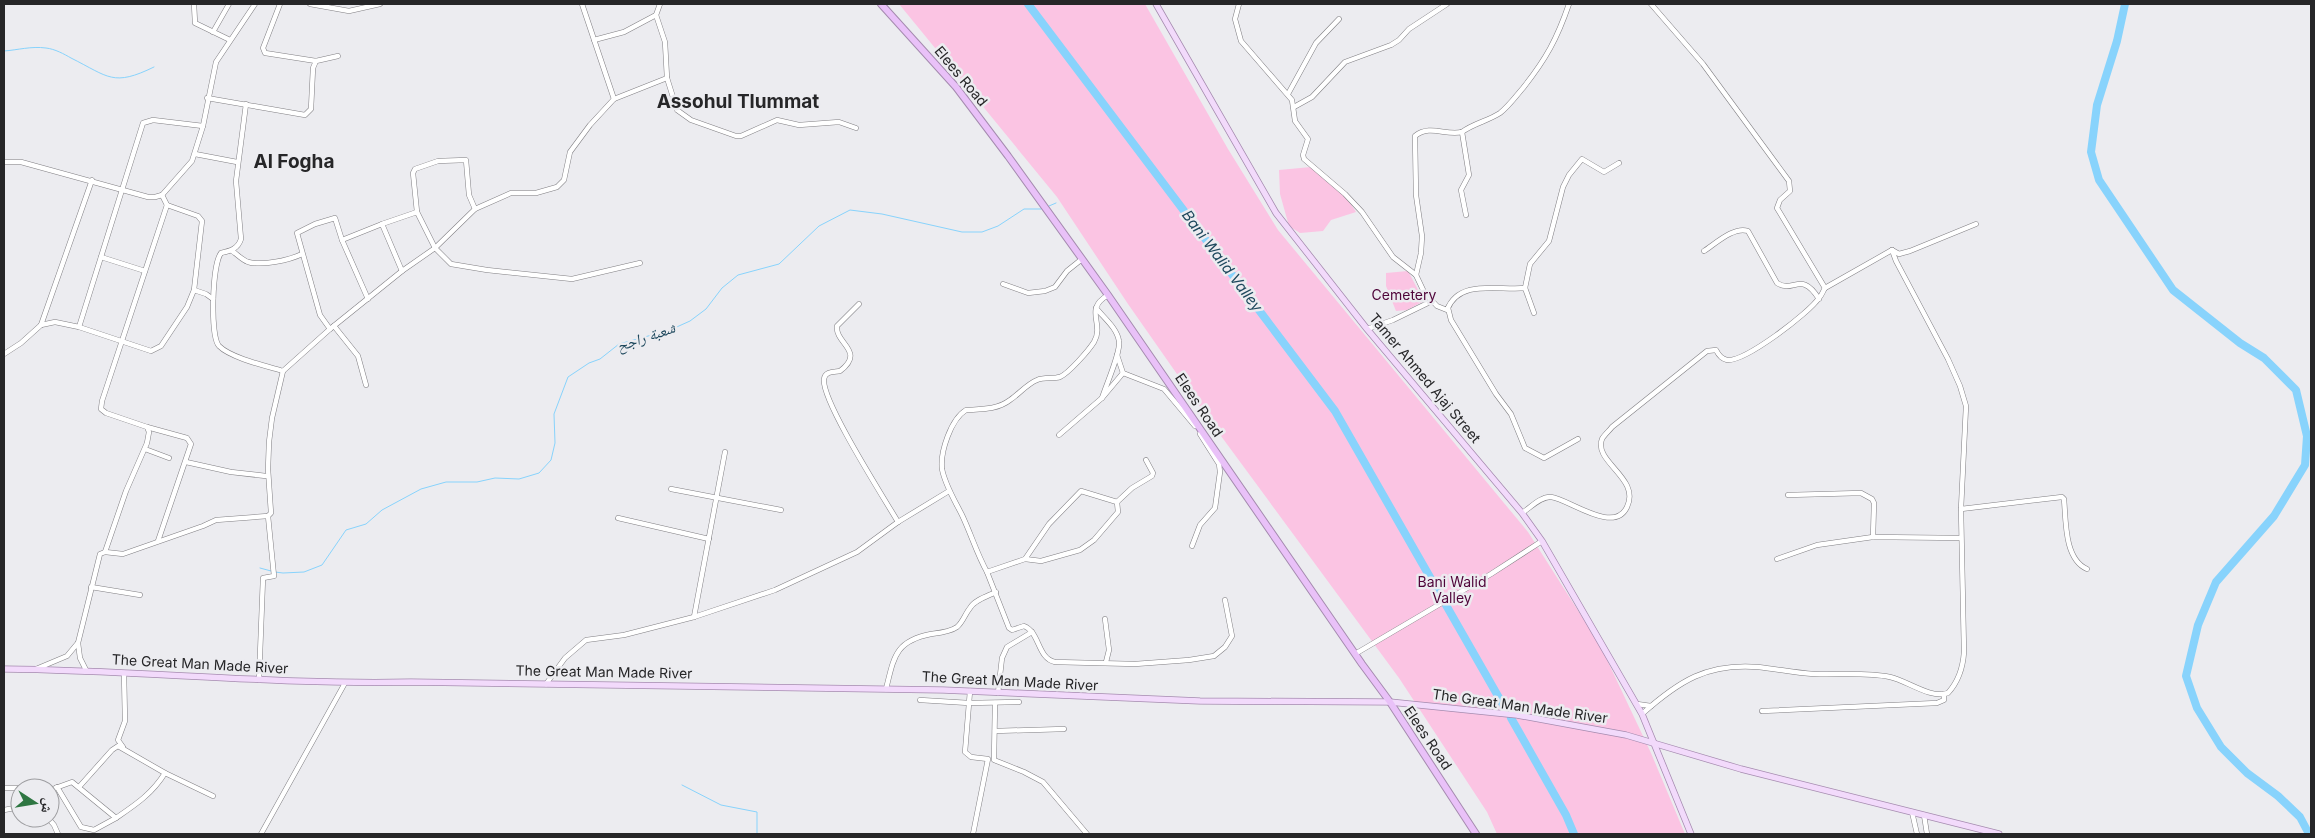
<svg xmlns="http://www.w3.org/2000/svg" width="2315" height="838" font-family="Inter,'Noto Naskh Arabic',sans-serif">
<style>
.green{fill:#fbc4e3}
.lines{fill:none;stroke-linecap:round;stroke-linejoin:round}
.stream{stroke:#88d3fc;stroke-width:1}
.river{stroke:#88d3fc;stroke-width:8}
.minor-casing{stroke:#807f83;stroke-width:5.5}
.major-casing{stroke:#a58baf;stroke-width:7}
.highway-casing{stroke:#a58baf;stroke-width:8}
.minor{stroke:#fff;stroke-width:4.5}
.major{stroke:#f2dafb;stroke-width:5.5}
.highway{stroke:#e9c1f8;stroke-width:6}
.labels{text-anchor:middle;stroke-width:5;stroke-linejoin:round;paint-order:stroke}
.street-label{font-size:14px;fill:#262628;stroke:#ececf0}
.park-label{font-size:14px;fill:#4f0439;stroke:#ececf0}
.water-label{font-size:15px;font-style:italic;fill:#1e485d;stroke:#ececf0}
.district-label{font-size:19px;font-weight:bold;fill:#262628;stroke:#ececf0}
</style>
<rect width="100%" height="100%" fill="#ececf0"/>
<g class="green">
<polygon points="899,4 1145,4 1228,149 1278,230 1528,532 1600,645 1651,753 1685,834 1497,834 1487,812 1399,678 1207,417 1128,304 1057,197"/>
<path d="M1311,167C1317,174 1323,177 1330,182C1341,189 1349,201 1356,212L1331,220L1323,231L1300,233L1289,226L1280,194L1279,170Z"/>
<polygon points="1408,271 1424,301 1407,310 1396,311 1386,286 1386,273"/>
</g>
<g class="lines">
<g class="stream">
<path d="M4,51C18,50 31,46 46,48C55,49 64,54 71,58C109,77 113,87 154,67"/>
<polyline points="1049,206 1056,203"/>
<polyline points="260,568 271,571"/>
<polyline points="275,572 283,573 304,572 322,565 346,530 366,524 382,510 421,489 446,482 477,482 495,478 519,479 539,473 551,460 555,443 554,414 568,377 589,363 600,359 619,344 670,330 690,321 706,309 722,288 738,275 779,264 819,226 850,210 882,214 962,232 982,232 998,226 1024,209 1041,209"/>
<polyline points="682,785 721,805 757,812 757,834"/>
</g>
<g class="river">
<polyline points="1028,4 1335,411 1506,710"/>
<polyline points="2125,4 2117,41 2097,105 2091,152 2099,180 2173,290 2240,343 2264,358 2296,390 2307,436 2305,465 2274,516 2216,582 2198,625 2186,676 2197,708 2221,747 2247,773 2278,796 2300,817 2309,834"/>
<polyline points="1511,718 1566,815 1574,834"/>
</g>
<defs>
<g id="minor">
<polyline points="194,4 195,23 230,40"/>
<polyline points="280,4 263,48 265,53 316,61"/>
<polyline points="310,4 349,11 380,4"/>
<polyline points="660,4 656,15 665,42 667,78 677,110 691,120 736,136 741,136 777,120 799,125 839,122 856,128"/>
<path d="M1239,4L1235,19L1241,41L1292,100L1295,121L1308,139L1303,155L1304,159L1345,194L1362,212L1393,257L1416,275L1424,292L1437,306L1447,310C1459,278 1500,291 1525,288L1534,313"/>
<polyline points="1651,4 1703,64 1789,181 1790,191 1780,200 1777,208 1825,288 1892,250"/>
<polyline points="213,32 229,4"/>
<polyline points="594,40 624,32 656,15"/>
<polyline points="1288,94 1316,43 1339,19"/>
<polyline points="207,98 305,115 311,109 313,68 316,61 338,56"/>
<polyline points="614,99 667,78"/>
<path d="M246,104L236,181L241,239C238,249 230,251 221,253C212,265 210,336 219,346C231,358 266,366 283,371"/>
<polyline points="1294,107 1312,97 1345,62 1391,45 1399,40 1409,29 1447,4"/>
<polyline points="1462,132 1469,175 1461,190 1466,215"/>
<polyline points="195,154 237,162"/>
<polyline points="4,162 21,162 148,197 155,197 162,195 192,161 203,126 216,62 255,4"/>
<polyline points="475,209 469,195 466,160 438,161 415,169 413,173 417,212 435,248 451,264 487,270 572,279 640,263"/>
<polyline points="382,224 417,212"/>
<polyline points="1892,250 1899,254 1910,251 1976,224"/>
<path d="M232,251C237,254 242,260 248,262C262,266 290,260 302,254"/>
<path d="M1704,251C1715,244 1734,226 1748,231L1777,283C1794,294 1801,270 1819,299"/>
<polyline points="101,257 145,271"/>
<path d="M1416,275L1421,253L1422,236L1416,195L1415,136C1430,124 1446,136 1462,132C1474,123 1488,121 1500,113C1509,106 1516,96 1523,88C1546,59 1557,39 1569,4"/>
<polyline points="1003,284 1028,293 1045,291 1055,287 1067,271 1082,259"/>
<polyline points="1525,288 1530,264 1549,241 1563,187 1569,175 1582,159 1604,172 1619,163"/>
<polyline points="194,290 206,294 213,299"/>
<polyline points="368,299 342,240 382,224 402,271"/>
<path d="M859,304L837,326C835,344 866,351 840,371C834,372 825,371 824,379C821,400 884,498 898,522"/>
<path d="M1096,308C1104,318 1117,328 1119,341C1121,352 1106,385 1102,398"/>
<polyline points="1448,308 1451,320 1496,394 1511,414 1525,448 1544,458 1578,439"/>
<polyline points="41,325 92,180"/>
<polyline points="334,326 358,356 366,385"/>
<polyline points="79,327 143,123 153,120 203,126"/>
<polyline points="330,329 320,315 297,233 315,224 335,218 342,240"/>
<polyline points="1367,329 1393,320 1432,301"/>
<polyline points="4,354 21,343 41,325 55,322 79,327 151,351 161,346 187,307 194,290 202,221 198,216 167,205 162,195"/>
<polyline points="1117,355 1123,373 1164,389 1195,426"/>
<polyline points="147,427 187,438 191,444 158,541"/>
<polyline points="1059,435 1102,398 1123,373"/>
<polyline points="145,449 169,458"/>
<polyline points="186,462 231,472 266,476"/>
<polyline points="671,489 781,510"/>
<polyline points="1788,495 1861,493 1872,499 1874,503 1873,537"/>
<polyline points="1117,502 1132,488 1152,476 1153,473 1146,460"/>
<path d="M1961,509L2062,497L2064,499C2066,520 2064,559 2087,569"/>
<path d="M1522,513C1530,508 1541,496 1551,497C1569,499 1614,535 1627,507C1641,478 1593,462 1602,439C1604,435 1609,431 1612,427L1707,351L1716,350C1718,354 1722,359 1727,360C1745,362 1809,313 1819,298C1822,295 1823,291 1825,288"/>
<polyline points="618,518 709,539"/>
<polyline points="1192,546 1200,525 1215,508 1220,472 1219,464 1200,434"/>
<polyline points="105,552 123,554 203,526 216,520 268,516"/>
<path d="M1025,559L1049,524L1081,491L1117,502L1118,512L1094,540L1080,550L1041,561L1025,559L987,572C977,554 971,534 962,515C955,501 945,485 942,469C940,452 951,419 966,410C981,409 997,410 1010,400C1019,394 1027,384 1037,380C1044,377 1053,379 1060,377C1069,373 1089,350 1094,342C1105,323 1083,310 1108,295"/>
<polyline points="1777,559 1817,545 1873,537 1961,538"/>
<path d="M987,572L1009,628L1012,630L1024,626C1040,632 1037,658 1055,662L1135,664L1189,660L1214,656L1225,647L1232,636L1225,600"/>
<polyline points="91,587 140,595"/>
<polyline points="694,617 725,452"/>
<polyline points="1105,619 1109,650 1106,662"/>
<polyline points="1355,654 1491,574 1542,541"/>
<polyline points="36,669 67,656 77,644"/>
<polyline points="86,670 80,658 78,643 100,554 105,552 126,491 147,443 149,432 147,427 106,413 101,409 102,401 167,205"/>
<polyline points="259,680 263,578 274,576 268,516 271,513 268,469 269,442 272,418 283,371 330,329 402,271 435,248 475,209 511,193 536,193 557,187 564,180 570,152 590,125 614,99 582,4"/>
<polyline points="546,684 565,658 586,640 624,635 694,617 775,590 857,552 898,522 949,491"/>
<path d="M886,689C894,657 895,641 931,634C939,633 950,632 957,627C963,622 965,614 970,608C974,600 988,596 996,592"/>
<polyline points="970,691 965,752 971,757 988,759 973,834"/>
<polyline points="998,693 1002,658 1007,647 1032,632"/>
<polyline points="920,700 969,703 1019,702"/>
<polyline points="995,703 994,760 1024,772 1043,782 1087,834"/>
<polyline points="1637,704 1651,706"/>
<polyline points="1762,711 1937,703 1944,700 1944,694"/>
<path d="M1642,714C1679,681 1707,663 1758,667C1777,669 1795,673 1814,674C1839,675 1866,672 1890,677C1908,681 1930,699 1948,693C1958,682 1963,667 1964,652L1961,509L1966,406L1960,386L1948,359L1896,261L1892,250"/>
<polyline points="995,731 1064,729"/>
<polyline points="123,747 118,740 125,721 124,673"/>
<polyline points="57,787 81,827 94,830 116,818"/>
<polyline points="79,787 112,750 118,746 165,773 213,796"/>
<polyline points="4,788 21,788"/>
<path d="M50,790L72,782L116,818C135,805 152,794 165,773"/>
<polyline points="4,810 20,807"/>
<polyline points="1912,812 1917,834"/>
<polyline points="1924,815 1927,834"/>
<polyline points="48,818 54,825 58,834"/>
<polyline points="261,834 345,683"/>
</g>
<g id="major">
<polyline points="1156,4 1276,213 1367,329 1522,513 1542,541 1642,714 1691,834"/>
<path d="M4,669C139,670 275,685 411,682L943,690L1200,701L1390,702L1517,715L1626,735L1741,769L1999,834"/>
</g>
<polyline id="highway" points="881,4 956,87 1008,156 1108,295 1362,664 1390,702 1476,834"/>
</defs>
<use href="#minor" class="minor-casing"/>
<use href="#major" class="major-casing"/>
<use href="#highway" class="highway-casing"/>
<use href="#minor" class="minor"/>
<use href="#major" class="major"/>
<use href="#highway" class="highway"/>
</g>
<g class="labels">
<g class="street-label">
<text transform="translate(961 76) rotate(50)" y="5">Elees Road</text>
<text transform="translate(1425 378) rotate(50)" y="5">Tamer Ahmed Ajaj Street</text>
<text transform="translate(1199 405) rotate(56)" y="5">Elees Road</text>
<text transform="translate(200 664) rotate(3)" y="5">The Great Man Made River</text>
<text transform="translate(604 672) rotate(1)" y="5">The Great Man Made River</text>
<text transform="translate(1010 681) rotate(3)" y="5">The Great Man Made River</text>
<text transform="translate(1520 706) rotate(8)" y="5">The Great Man Made River</text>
<text transform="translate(1428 738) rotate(56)" y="5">Elees Road</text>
</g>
<g class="park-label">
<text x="1404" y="300">Cemetery</text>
<text x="1452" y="587">Bani Walid<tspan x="1452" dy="16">Valley</tspan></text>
</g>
<g class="water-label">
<text transform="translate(1222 261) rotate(53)" y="5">Bani Walid Valley</text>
<text transform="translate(646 337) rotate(-19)" y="5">شعبة راجح</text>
</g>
<g class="district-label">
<text x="738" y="108">Assohul Tlummat</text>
<text x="294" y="168">Al Fogha</text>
</g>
</g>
<rect width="2315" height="838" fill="none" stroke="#262628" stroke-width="10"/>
<g transform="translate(35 803) rotate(102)"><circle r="24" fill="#ececf0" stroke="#9d9da0"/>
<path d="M0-4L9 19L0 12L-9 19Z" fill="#2e7642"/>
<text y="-8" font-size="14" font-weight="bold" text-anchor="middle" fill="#262628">ش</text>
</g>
</svg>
